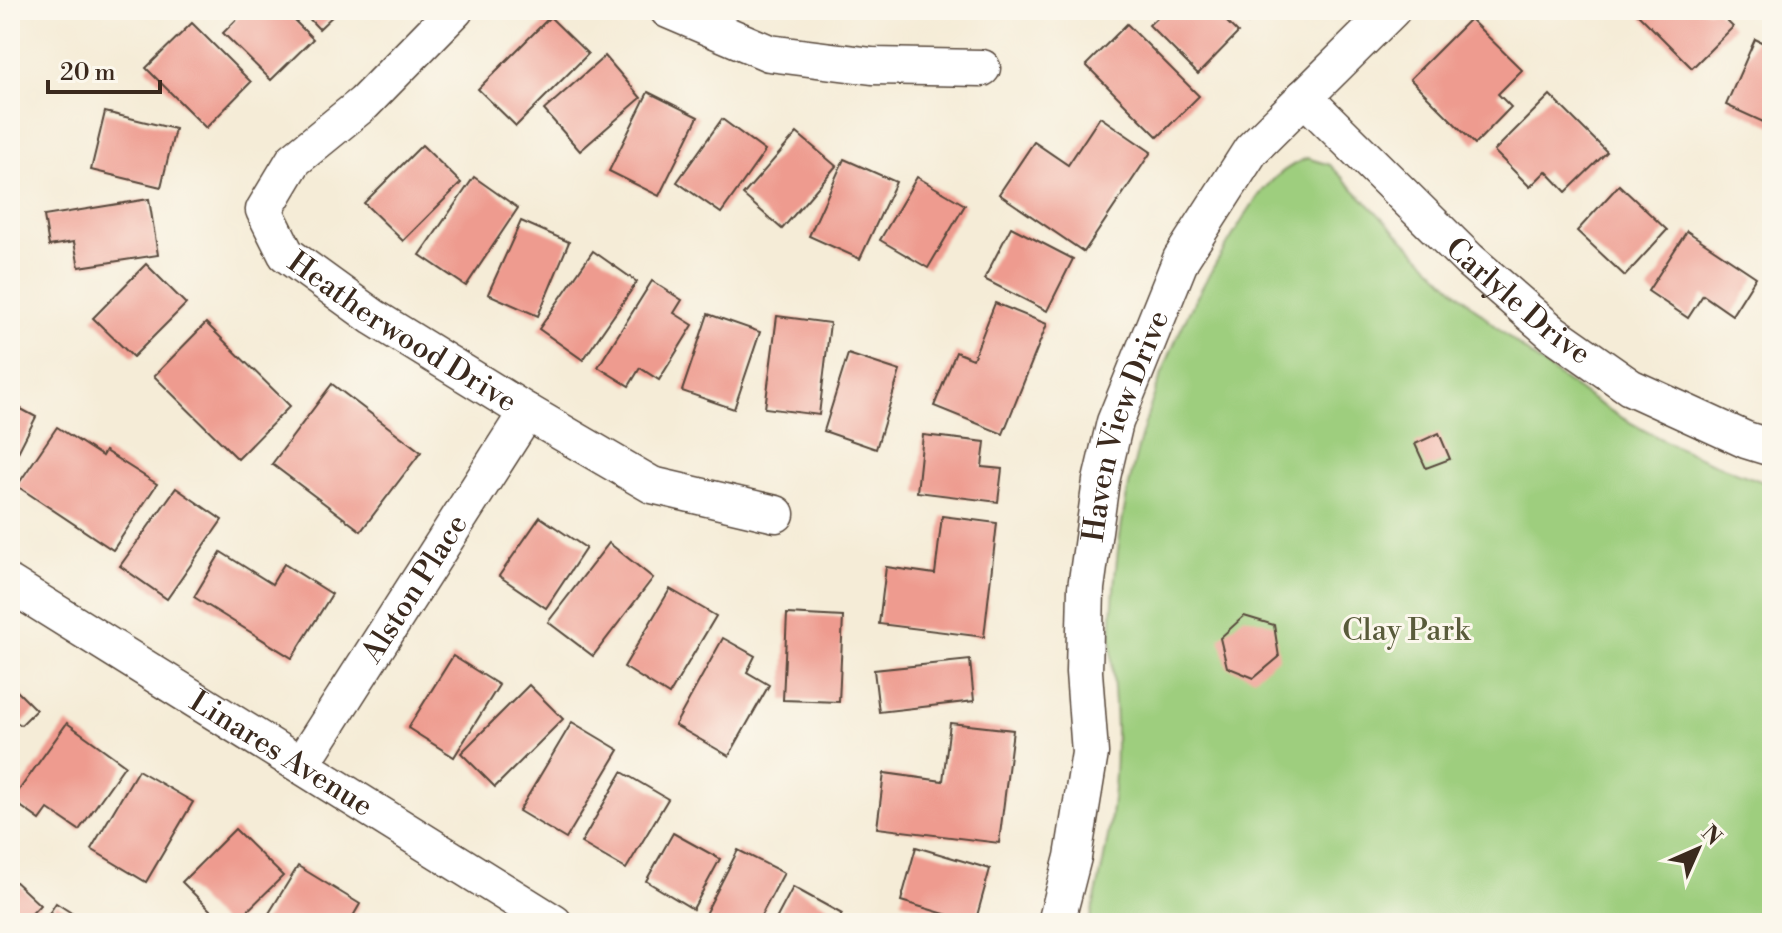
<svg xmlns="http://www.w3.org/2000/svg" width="1782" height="933" font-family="'Libre Bodoni',serif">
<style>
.green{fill:#9ece7e;stroke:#6c7c4e;stroke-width:2}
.building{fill:#ee9b8f}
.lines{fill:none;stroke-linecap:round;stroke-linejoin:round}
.street-casing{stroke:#57473a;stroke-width:39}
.street{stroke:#fff;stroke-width:36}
.labels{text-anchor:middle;stroke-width:6;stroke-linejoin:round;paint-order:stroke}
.street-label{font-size:30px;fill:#3b2a1e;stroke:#fbf7ec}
.park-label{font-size:30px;fill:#595b3b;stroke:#fbf7ec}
</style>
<rect width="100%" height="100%" fill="#fbf7ec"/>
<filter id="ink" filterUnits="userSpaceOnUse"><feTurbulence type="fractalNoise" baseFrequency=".0125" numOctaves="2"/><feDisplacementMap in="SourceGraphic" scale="16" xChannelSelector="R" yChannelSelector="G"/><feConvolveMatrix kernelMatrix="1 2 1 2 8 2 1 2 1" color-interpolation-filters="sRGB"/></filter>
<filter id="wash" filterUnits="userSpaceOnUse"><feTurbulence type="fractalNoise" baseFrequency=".006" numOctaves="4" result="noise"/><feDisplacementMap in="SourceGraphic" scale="32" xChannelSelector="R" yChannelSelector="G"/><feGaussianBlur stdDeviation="1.8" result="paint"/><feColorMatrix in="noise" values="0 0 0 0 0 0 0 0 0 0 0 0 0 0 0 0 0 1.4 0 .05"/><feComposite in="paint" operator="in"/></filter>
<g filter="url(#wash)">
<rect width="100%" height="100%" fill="#f5ecd7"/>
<path class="green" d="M1307,158L1330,165C1471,308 1574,420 1772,485V923H1089C1106,857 1117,800 1116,732C1116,693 1109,655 1112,616C1119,485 1154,361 1224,250C1248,212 1264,175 1307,158Z"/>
<g id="blocks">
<g class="building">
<polygon points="246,10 284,10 313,39 271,80 223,33"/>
<polygon points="301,10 339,10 319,29"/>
<polygon points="1165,10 1215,10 1238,33 1198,74 1149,25"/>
<polygon points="1235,10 1261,10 1248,23"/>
<polygon points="1634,10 1716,10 1733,27 1692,68"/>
<polygon points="550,17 588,54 516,126 478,89"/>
<polygon points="1470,19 1522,70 1498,94 1511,107 1475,144 1410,79"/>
<polygon points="192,23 251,82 206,128 146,68"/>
<polygon points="1127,24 1199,96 1158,137 1086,65"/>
<polygon points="1755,39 1772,47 1772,126 1726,105"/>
<polygon points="605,56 641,98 580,151 544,110"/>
<polygon points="648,92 698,117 659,196 609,171"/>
<polygon points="1550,95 1607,152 1566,192 1546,171 1530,187 1494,151"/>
<polygon points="105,112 175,129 161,187 91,170"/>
<polygon points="1100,117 1151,152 1084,252 999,194 1034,142 1068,165"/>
<polygon points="722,119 765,151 721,213 677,182"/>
<polygon points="797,133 836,166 782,229 743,195"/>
<polygon points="422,145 461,183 403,241 364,203"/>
<polygon points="844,159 896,182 860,259 809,236"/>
<polygon points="474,177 518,208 466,286 420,255"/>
<polygon points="917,177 965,205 928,268 880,240"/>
<polygon points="1619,185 1667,230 1625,276 1577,231"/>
<polygon points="149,199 158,255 79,267 74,242 49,246 44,216"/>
<polygon points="521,221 569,242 538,316 488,294"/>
<polygon points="1011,227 1073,259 1047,311 984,279"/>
<polygon points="1687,231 1756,277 1732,315 1703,295 1688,318 1648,291"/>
<polygon points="593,251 637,282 583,360 539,329"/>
<polygon points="146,264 186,304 133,357 93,318"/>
<polygon points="652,281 682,300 674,313 693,325 659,380 640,368 629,386 598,367"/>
<polygon points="995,303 1047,324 1003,434 934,406 956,352 973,359"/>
<polygon points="708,314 760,332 734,409 682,391"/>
<polygon points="777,316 830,323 819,415 765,408"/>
<polygon points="206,323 290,406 238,459 154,376"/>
<polygon points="848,354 900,371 876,449 824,431"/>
<polygon points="332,384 421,452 361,531 272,464"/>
<polygon points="10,403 36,417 10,468"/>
<polygon points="57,427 102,456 105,451 157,484 113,550 17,486"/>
<polygon points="1439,433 1450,459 1426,468 1415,444"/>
<polygon points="923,435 985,442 982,467 1002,469 998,502 917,492"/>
<polygon points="176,488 222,520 167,599 120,566"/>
<polygon points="942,516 997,523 984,637 879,624 886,567 935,574"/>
<polygon points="540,517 586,548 546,608 499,576"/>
<polygon points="609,543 653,578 593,656 548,622"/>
<polygon points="221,552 272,584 284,564 332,594 292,658 194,597"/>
<polygon points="670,589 716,616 669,695 624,667"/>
<polygon points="787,614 843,617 839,702 783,700"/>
<polygon points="1244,616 1274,625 1279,657 1254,678 1227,667 1220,638"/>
<polygon points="723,638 755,656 747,672 769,685 729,756 675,725"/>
<polygon points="453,656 499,685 454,757 408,728"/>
<polygon points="970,660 974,701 879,712 874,670"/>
<polygon points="10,684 36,710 21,725 10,718"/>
<polygon points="529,685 563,719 495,787 461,753"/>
<polygon points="572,722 619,750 566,839 519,811"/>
<polygon points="67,723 125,765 79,830 48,809 40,820 12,800"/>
<polygon points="950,723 1013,730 999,843 877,828 884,773 943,781"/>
<polygon points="138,770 193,802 146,882 91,849"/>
<polygon points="622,772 668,799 626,869 581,843"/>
<polygon points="235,829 283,876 235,923 223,923 182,882"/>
<polygon points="673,833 720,859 693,909 646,881"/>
<polygon points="916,847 990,869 975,923 901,901"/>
<polygon points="738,850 784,873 757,923 718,923 704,916"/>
<polygon points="298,866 360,904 349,923 263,923"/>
<polygon points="10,877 40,905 23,923 10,923"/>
<polygon points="793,887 842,914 837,923 774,923"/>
<polygon points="56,903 87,923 43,923"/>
</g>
</g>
</g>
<g filter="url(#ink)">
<use href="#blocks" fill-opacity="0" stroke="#57473a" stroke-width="2"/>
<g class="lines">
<defs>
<g id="street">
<path id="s1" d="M455,10L364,103L294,160L264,210L286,254L373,317L527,412L652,485L776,514"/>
<polyline points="668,10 769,53 872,66 982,68"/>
<path id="s2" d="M1304,97L1469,260L1553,333L1630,387L1746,440L1772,448"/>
<path id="s3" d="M10,584L554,923"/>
<path id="s4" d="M301,765L527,412"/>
<path id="s5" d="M1056,923L1073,857L1090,753L1084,672L1086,588L1101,481L1115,422L1181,259L1251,150L1392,10"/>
</g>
</defs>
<use href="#street" class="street-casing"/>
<use href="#street" class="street"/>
</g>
</g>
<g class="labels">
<g class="street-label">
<text dy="10" stroke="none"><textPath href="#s2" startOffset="296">Carlyle Drive</textPath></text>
<text dy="10" stroke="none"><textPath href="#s1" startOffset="468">Heatherwood Drive</textPath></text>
<text dy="10" stroke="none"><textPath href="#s5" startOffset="506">Haven View Drive</textPath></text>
<text dy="10" stroke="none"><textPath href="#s4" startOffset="210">Alston Place</textPath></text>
<text dy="10" stroke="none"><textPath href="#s3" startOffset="320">Linares Avenue</textPath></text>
</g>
<g class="park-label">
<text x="1406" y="640">Clay Park</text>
</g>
</g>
<rect width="1782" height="933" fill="none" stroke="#fbf7ec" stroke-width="40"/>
<g transform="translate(1698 849) rotate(45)" stroke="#fbf7ec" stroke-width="6" paint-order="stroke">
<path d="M0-6L14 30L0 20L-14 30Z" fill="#3b2a1e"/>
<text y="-12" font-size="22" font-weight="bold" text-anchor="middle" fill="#3b2a1e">N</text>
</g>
<path d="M48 80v12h112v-12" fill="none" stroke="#3b2a1e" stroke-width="4"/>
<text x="60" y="80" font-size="24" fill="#3b2a1e" stroke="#fbf7ec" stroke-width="6" paint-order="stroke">20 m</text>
</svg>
